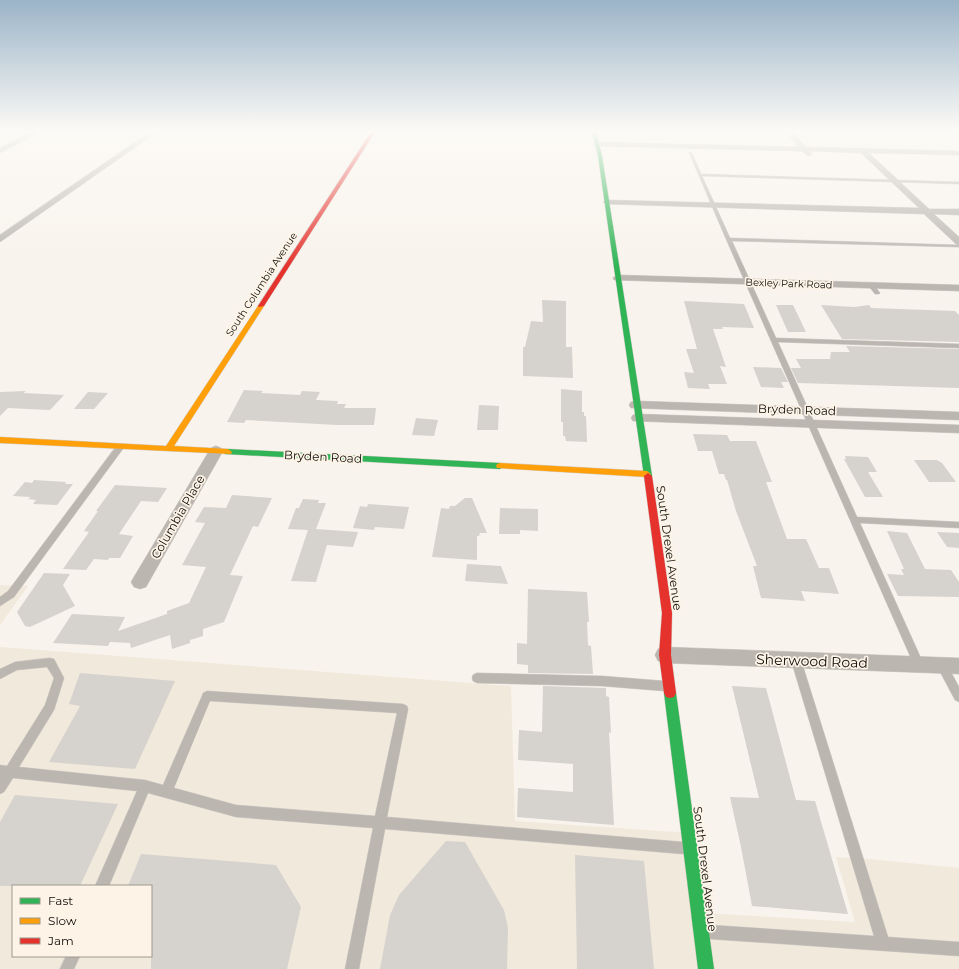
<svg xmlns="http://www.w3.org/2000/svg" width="959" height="969" font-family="Montserrat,sans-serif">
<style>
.built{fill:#f1e9db;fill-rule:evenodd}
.building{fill:#d6d2cd}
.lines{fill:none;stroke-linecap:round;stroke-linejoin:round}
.lane-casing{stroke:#d2cec9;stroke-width:1}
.street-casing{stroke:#d2cec9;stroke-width:1}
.fast-casing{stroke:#d2cec9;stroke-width:1}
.slow-casing{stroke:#d2cec9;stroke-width:1}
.jam-casing{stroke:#d2cec9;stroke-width:1}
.lane{fill:#bbb6b0;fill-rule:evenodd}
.street{fill:#bbb6b0;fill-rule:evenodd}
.fast{fill:#30b455;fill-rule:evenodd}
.slow{fill:#ff9f0a;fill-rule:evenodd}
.jam{fill:#e5322d;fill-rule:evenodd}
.labels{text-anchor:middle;stroke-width:3.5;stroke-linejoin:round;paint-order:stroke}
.far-street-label{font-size:10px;fill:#100d09;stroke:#fdf4e7}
.street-label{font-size:12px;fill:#100d09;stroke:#fdf4e7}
.near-street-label{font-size:14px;fill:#100d09;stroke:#fdf4e7}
</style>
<rect width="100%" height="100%" fill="#f8f3ec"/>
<g class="built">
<polygon points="0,585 28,586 0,625"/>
<path d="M0,647L511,686L515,821L690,833L703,913L855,922L836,857L869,859L959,868V969H0ZM13,886H151V956H13Z"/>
</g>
<g class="building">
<polygon points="542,300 566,301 566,347 572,347 573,378 523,376 523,347 525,347 531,321 543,322"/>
<polygon points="684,301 744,304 754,328 722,327 723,329 713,329 726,367 720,366 727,384 708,384 710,389 688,388 684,372 694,373 686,349 697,349"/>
<polygon points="776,305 793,305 806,332 788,332"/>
<polygon points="821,305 854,307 869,305 871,308 955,311 959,315 959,342 842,339"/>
<polygon points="846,346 959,349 959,388 798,383 791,368 801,368 796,359 830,359 831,352 850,352"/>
<polygon points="753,367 781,368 788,382 781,382 784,388 761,387"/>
<polygon points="561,389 582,391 582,412 584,412 584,416 586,416 587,442 566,441 565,436 563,436 563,422 561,422"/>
<polygon points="244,390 263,391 261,393 300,395 302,391 320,392 316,400 338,401 337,404 346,404 344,408 376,408 374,425 337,425 246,420 244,423 227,422"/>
<polygon points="26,391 23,393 64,395 50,410 8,408 0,416 0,392"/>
<polygon points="88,392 108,393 94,409 74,409"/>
<polygon points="479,405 499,406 498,430 477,430"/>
<polygon points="416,418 438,420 434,436 412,435"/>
<polygon points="693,434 727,435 730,441 756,441 772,482 766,482 787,539 806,539 819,568 829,568 839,594 801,591 805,601 761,598 753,566 757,566 736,511 727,480 726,480 724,474 719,474 712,451 698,451"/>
<polygon points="845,456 868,457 877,472 868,472 883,497 865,497 844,459 846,459"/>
<polygon points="914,460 937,460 942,463 956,482 929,482"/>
<polygon points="34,480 66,482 65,484 73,484 57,505 33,504 36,500 28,499 31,497 13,496 25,482 32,483"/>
<polygon points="115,485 167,488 158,502 141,501 119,534 133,536 120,558 109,558 108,560 94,559 86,570 63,569 89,532 84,531 98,511 96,511"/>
<polygon points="232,495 272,498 258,527 253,526 230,575 243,576 224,622 203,629 203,636 190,640 190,643 172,649 170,635 131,648 130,643 110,642 108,646 53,643 72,614 125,617 118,631 167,614 167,611 189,603 206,567 182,565 205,523 195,522 204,507 226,508"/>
<polygon points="465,498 472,498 487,533 480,533 479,536 477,536 477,560 432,557 441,508 449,509 450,506 455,506"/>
<polygon points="303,499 319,500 318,503 326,503 316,529 358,532 353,547 327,545 316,582 291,581 308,530 288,529 296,508 299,508"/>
<polygon points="368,504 409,507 404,529 375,527 374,530 353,528 360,506 367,507"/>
<polygon points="500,508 538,509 538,531 520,530 520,534 499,534"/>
<polygon points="887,531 907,533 925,569 951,570 959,582 959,597 898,596 887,574 904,575 901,569 904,569"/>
<polygon points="937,532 959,533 959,548 947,547"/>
<polygon points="467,564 501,566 508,584 465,581"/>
<polygon points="44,573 70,574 63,585 75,606 30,627 25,626 17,612"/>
<polygon points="528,589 587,592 589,622 587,622 588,645 591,646 593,674 528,673 528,665 517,664 517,643 527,644"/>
<polygon points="80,673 175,681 135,769 49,762 80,706 69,704"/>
<polygon points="543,686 606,688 606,696 609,697 611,733 609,732 614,825 517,817 518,788 573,792 573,764 518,760 519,730 542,732"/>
<polygon points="732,686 766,688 796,800 815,801 848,914 752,906 741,847 730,797 759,798"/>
<polygon points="15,795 118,804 80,886 0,886 0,822"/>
<polygon points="446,841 465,842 504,910 508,928 507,969 380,969 390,915 399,895"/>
<polygon points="141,854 276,865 301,907 287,969 151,969 151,886 128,886"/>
<polygon points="575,855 644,861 654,969 577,969"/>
</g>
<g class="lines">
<defs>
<g id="lane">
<polygon points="689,152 692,153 701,174 959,182 959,184 702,176 730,238 959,245 959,247 732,241 776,338 959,344 959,348 778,342 857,517 959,522 959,528 860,523 924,665 923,668 919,669 915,668 914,665 726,239"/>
<polygon points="869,284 873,284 880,293 879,294 875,294 868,285"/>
<polygon points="118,444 121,444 125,446 14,597 0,606 0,597 8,591"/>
<polygon points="796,656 800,657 801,660 888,937 959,942 959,956 710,939 705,937 703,932 705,927 710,925 874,936 791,660 792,657"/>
<path d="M50,658L54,659L64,678L54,710L19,767L145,780L163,785L202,696L203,693L207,691L403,704L407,706L408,709L387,817L683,842L687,844L689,848L687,852L683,854L385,829L359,969H345L373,828L236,817L148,793L109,886H95L137,791L13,778L4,792L0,794V765L7,766L45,705L54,678L47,667L17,670L0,679V669L15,662ZM210,701L397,713L375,816L236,805L174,788Z"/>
<polygon points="942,662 946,663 959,687 959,702 955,700 937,666 938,663"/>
<polygon points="477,673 602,676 664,681 668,683 669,686 668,689 664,691 602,686 477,683 473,681 472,678 473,675"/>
<polygon points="66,956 80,956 74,969 60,969"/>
</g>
<g id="street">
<polygon points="0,132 40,132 0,153 0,148 26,135 0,135"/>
<polygon points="150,132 157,132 0,242 0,235"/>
<polygon points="786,132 792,132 806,147 959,151 959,155 869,153 929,209 959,209 959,215 934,214 959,237 959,245 956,244 924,214 607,204 603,202 607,200 919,208 861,153 810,151 812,154 808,156 802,151 596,146 593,144 596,142 798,147"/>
<polygon points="618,275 959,285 959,291 614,280 613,278"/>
<polygon points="636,401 959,412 959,420 631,408 629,405 631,402"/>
<polygon points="638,414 959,425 959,433 633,421 631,418 633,415"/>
<polygon points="216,446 221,448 223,451 146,587 140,589 134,587 131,582 134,577 209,451 211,448"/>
<polygon points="665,647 959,658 959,674 665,663 658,661 655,655 658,649"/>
</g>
<g id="fast">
<polygon points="592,132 596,132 602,156 652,476 648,479 644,476 598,156"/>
<polygon points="228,449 500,463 504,466 500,469 225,454 224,452"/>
<polygon points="670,688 674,689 676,693 714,969 698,969 664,693 666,689"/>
</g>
<g id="slow">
<polygon points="261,304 264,306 174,446 228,449 232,452 231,454 0,443 0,437 166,446 258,306"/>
<polygon points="500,463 647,471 651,474 647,477 497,468 496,466 497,464"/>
</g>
<g id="jam">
<polygon points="371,132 375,132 264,306 259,307 258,306"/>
<polygon points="648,473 652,476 672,613 671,655 676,693 674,697 670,698 666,697 664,693 659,655 662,613 644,476"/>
</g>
</defs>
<use href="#lane" class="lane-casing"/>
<use href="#street" class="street-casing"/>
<use href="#fast" class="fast-casing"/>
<use href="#slow" class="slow-casing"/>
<use href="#jam" class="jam-casing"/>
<use href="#lane" class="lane"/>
<use href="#street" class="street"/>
<use href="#fast" class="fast"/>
<use href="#slow" class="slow"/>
<use href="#jam" class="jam"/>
</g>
<linearGradient id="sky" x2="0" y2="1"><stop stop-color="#9bb4c8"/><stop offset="0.49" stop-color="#fcfaf6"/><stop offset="1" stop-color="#fcfaf6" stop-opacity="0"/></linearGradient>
<rect width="959" height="267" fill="url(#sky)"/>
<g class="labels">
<g class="far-street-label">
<text transform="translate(789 283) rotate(2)" y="4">Bexley Park Road</text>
<text transform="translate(261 284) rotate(-57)" y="4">South Columbia Avenue</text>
</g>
<g class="street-label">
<text transform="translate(797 410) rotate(2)" y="4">Bryden Road</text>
<text transform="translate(323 457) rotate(3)" y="4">Bryden Road</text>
<text transform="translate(178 517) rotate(-60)" y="4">Columbia Place</text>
<text transform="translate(669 548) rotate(82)" y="4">South Drexel Avenue</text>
<text transform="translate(705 869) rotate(83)" y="4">South Drexel Avenue</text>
</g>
<g class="near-street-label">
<text transform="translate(812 661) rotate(2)" y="5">Sherwood Road</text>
</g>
</g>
<rect x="12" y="885" width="140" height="72" fill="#fdf4e7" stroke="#9e988e"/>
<rect x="20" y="898" width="20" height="6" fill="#30b455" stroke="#9e988e"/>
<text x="48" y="905" font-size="12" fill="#100d09">Fast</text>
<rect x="20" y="918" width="20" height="6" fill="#ff9f0a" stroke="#9e988e"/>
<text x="48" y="925" font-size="12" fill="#100d09">Slow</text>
<rect x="20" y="938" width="20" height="6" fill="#e5322d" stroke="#9e988e"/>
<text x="48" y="945" font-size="12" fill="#100d09">Jam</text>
</svg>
